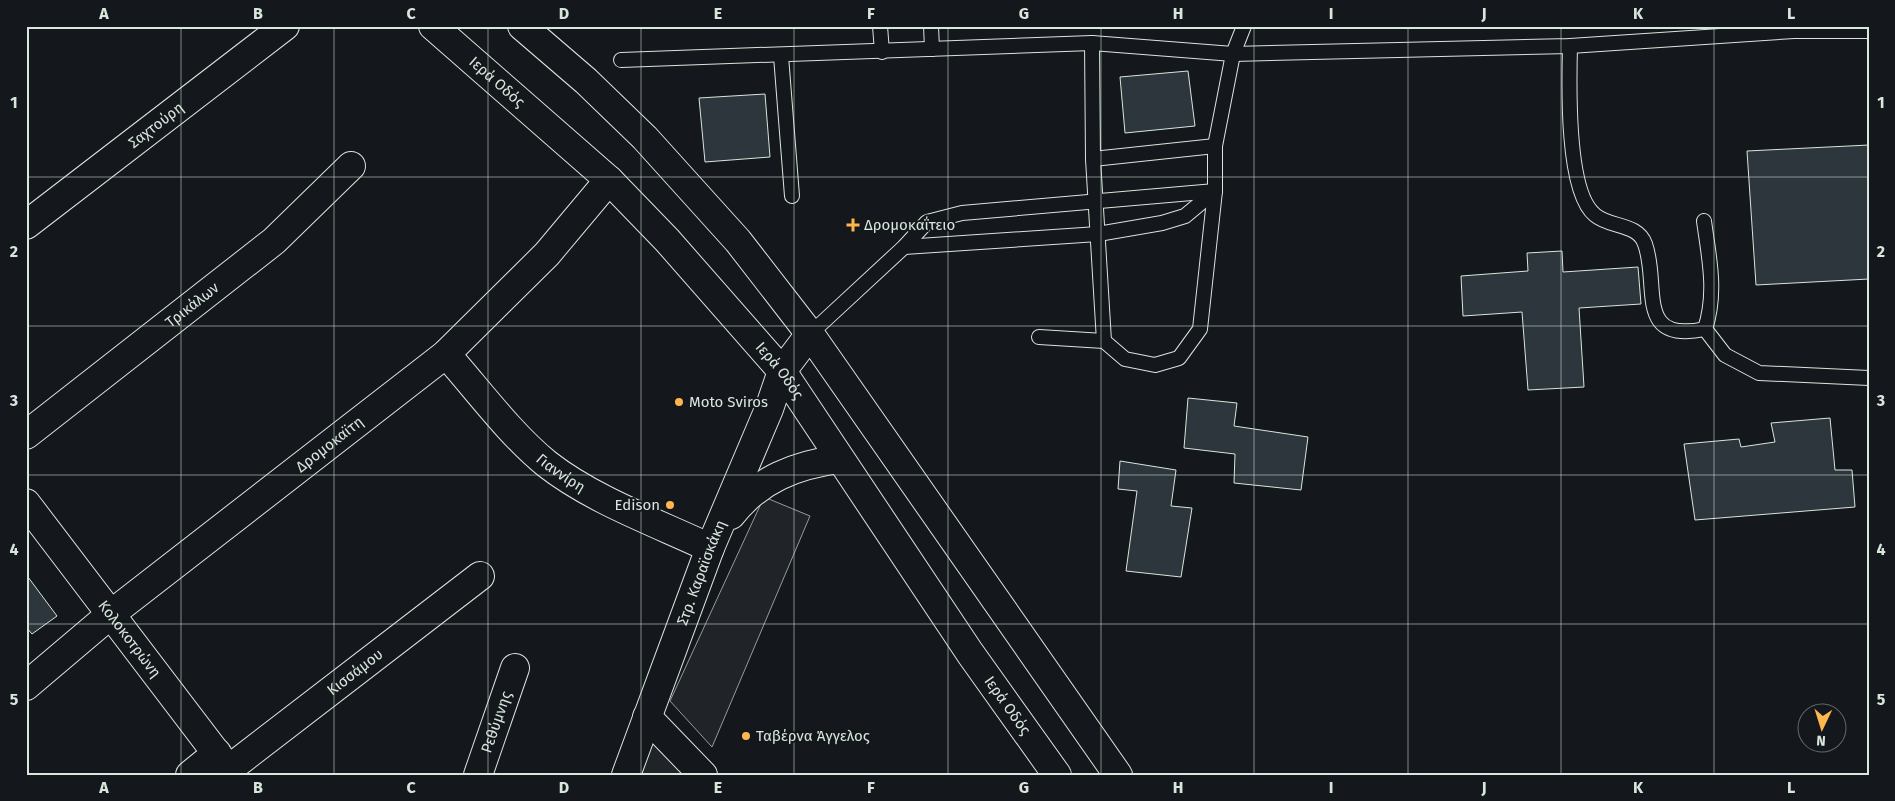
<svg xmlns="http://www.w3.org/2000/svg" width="1895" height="801" font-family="'Fira Sans',sans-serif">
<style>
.green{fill:#202428;stroke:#939e99}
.building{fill:#2c363c;stroke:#d8e6dc}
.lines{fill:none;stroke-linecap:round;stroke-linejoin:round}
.service-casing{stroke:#d8e6dc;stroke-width:16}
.minor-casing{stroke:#d8e6dc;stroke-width:30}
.secondary-casing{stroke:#d8e6dc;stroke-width:30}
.service{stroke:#14181c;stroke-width:14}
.minor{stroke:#14181c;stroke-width:28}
.secondary{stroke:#14181c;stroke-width:28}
.grid{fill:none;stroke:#d8e6dc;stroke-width:1;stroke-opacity:0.55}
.poi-dot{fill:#ffb74d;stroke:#14181c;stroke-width:2}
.labels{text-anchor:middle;stroke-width:4;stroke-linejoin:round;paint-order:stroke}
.street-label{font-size:15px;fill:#d8e6dc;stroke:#14181c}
.poi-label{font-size:15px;fill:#d8e6dc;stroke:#14181c;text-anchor:start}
.neatline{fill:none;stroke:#d8e6dc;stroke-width:2}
.grid-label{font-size:16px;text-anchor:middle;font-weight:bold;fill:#d8e6dc}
</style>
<rect width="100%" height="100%" fill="#14181c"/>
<g class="green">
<polygon points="764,497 810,516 712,747 670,701"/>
<polygon points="656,730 687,775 640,775"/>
</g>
<g class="building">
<polygon points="1188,71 1195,126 1125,133 1120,77"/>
<polygon points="765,94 770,157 705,162 699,98"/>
<polygon points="1869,145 1869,279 1756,285 1747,151"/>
<polygon points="1562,251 1563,272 1638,267 1641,304 1579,308 1584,387 1528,390 1522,312 1463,316 1461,276 1528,271 1527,253"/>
<polygon points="1188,398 1237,403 1234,426 1308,437 1301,490 1234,483 1235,454 1184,448"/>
<polygon points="1830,418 1835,470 1852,470 1855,507 1695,520 1684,444 1739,439 1741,447 1775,442 1771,423"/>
<polygon points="1120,461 1176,470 1171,506 1192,508 1181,577 1126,571 1137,491 1118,489"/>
<polygon points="28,577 57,616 32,634 26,627"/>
</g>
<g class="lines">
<defs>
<g id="service">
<polyline points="880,26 882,52"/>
<polyline points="931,26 932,49"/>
<polyline points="1092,43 1093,159 1104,341"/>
<path d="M1570,46C1569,83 1566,192 1595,215C1610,228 1638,223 1645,244C1660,285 1634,344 1705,329C1717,292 1709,258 1704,221"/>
<polyline points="781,56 792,196"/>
<polyline points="621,60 1092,43 1233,54 1570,46 1794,31 1869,31"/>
<polyline points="1093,159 1215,146"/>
<polyline points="904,247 1098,234 1162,223 1185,216 1215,191"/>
<polyline points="1705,329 1725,355 1759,373 1869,378"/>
<polyline points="810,334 904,247 927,222 962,213 1215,191"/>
<polyline points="1039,337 1104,341 1125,359 1155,365 1179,358 1200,329 1215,191 1215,146 1233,54 1244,26"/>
</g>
<g id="minor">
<path id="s1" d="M26,225L285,26"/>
<path id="s2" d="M446,354C478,390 510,434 547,464C593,500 657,523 710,548"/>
<path id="s3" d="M26,435L274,241L351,166"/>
<path id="s4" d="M26,503L233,775"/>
<path id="s5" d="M26,686L111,614L446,354L547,254L609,180"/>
<polyline points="647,717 703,775"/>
<path id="s6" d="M229,769L480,576"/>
<polyline points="190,775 217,753"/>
<path id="s7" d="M478,775L515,668"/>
</g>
<g id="secondary">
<path id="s8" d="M433,26L609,180L667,240L782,371L970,653L1057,775"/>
<polyline points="522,26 586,81 645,138 738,241 810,334 1118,775"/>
<path d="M731,515C759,479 796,465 839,459"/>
<path id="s9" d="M626,775L710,548L769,409L782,371L810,334"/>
</g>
</defs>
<use href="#service" class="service-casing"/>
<use href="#minor" class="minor-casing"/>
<use href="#secondary" class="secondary-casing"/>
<use href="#service" class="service"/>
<use href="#minor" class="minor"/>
<use href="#secondary" class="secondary"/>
</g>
<path class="grid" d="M181,26V775M334,26V775M488,26V775M641,26V775M794,26V775M948,26V775M1101,26V775M1254,26V775M1408,26V775M1561,26V775M1714,26V775M26,177H1869M26,326H1869M26,475H1869M26,624H1869"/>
<g class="poi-dot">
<path d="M850.5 217.5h5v5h5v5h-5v5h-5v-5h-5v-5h5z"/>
<circle cx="679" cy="402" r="5"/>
<circle cx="670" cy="505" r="5"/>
<circle cx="746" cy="736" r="5"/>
</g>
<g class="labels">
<g class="street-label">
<text dy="5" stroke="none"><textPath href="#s8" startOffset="85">Ιερά Οδός</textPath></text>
<text dy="5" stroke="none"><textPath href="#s1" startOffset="164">Σαχτούρη</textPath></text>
<text dy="5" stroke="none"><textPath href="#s3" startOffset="211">Τρικάλων</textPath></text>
<text dy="5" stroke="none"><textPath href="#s8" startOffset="490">Ιερά Οδός</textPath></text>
<text dy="5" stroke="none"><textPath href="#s5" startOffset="388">Δρομοκαϊτη</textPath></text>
<text dy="5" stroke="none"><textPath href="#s2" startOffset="166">Γιαννίρη</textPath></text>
<text dy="5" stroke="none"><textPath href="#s9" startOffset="216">Στρ. Καραϊσκάκη</textPath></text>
<text dy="5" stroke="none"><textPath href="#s4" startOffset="171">Κολοκοτρώνη</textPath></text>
<text dy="5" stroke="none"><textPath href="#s6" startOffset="159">Κισσάμου</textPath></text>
<text dy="5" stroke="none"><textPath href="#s8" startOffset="895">Ιερά Οδός</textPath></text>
<text dy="5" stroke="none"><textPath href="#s7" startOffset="56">Ρεθύμνης</textPath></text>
</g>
<g class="poi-label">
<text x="864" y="230">Δρομοκαΐτειο</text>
<text x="689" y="407">Moto Sviros</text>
<text x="660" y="510" text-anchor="end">Edison</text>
<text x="756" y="741">Ταβέρνα Άγγελος</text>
</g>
</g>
<rect width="1895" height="801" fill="none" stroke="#14181c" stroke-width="55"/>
<g transform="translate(1822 728) rotate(184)"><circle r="24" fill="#14181c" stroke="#626a69"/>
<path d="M0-4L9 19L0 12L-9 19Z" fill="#ffb74d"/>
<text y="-8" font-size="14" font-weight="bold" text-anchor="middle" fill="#d8e6dc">N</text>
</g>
<rect x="28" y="28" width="1840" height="746" class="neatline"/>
<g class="grid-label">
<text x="104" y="19">A</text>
<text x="258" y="19">B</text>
<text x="411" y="19">C</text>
<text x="564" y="19">D</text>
<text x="718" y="19">E</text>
<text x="871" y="19">F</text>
<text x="1024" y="19">G</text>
<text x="1178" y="19">H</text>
<text x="1331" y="19">I</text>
<text x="1484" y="19">J</text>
<text x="1638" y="19">K</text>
<text x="1791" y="19">L</text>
<text x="14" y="108">1</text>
<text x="1881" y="108">1</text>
<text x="14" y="257">2</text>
<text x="1881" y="257">2</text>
<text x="14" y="406">3</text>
<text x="1881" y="406">3</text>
<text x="14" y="555">4</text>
<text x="1881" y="555">4</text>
<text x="14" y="705">5</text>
<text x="1881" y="705">5</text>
<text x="104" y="793">A</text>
<text x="258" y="793">B</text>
<text x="411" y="793">C</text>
<text x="564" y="793">D</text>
<text x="718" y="793">E</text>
<text x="871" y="793">F</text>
<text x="1024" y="793">G</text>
<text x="1178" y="793">H</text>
<text x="1331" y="793">I</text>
<text x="1484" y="793">J</text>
<text x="1638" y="793">K</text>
<text x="1791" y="793">L</text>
</g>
</svg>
